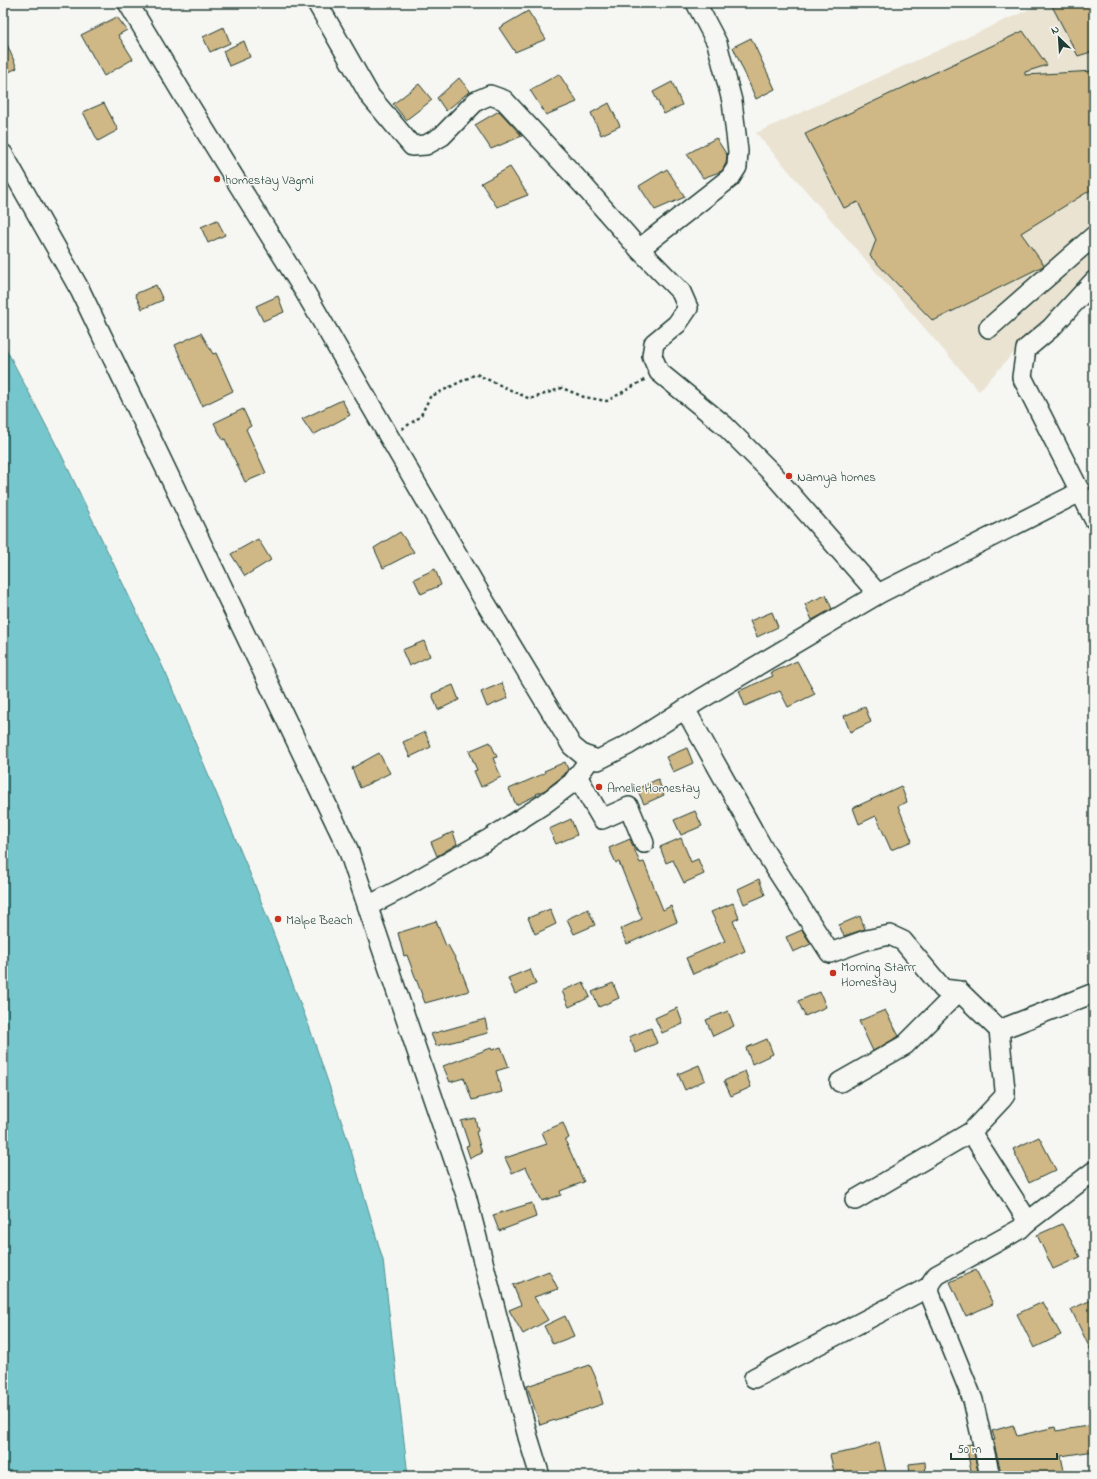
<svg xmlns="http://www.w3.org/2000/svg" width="1097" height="1479" font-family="'Indie Flower',sans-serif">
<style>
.built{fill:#eae3d2}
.water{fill:#76c7cd;stroke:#539090}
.building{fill:#cfb786;stroke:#1f3d34}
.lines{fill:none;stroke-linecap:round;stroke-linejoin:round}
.minor-casing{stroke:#1f3d34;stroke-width:22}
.path{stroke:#1f3d34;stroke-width:2.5;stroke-dasharray:3 3;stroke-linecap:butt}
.minor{stroke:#f6f6f2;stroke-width:19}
.poi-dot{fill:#c8321e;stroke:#f6f6f2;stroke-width:1.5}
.labels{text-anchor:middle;stroke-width:3;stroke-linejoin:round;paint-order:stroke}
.poi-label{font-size:13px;fill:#1f3d34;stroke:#f6f6f2;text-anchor:start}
</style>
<rect width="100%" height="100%" fill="#f6f6f2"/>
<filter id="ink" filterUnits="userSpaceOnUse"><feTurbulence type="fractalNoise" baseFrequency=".025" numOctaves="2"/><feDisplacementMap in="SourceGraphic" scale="8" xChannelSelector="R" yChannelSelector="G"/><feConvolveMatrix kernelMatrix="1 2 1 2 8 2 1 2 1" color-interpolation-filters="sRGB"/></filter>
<g filter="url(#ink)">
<polygon class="built" points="1037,3 1094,3 1094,265 979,391 756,133 1034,7"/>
<polygon class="water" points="3,343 62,456 167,676 254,883 310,1029 350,1147 383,1260 408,1476 3,1476"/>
<g class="building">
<polygon points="1059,3 1094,3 1094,51 1078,56 1052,6"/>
<polygon points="528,11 546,39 515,52 499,28"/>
<polygon points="117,17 127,30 118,35 133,59 104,76 81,35"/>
<polygon points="224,27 230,43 210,52 203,37"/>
<polygon points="1023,31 1047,65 1025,72 1025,75 1094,71 1094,188 1021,233 1044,265 1043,266 933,321 870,256 876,240 858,202 844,208 805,134"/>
<polygon points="3,35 17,68 3,75"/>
<polygon points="751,38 775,89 756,99 733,47"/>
<polygon points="244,41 250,57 229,66 223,51"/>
<polygon points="559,74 577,102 546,115 530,90"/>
<polygon points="459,78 470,91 446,111 437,98"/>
<polygon points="672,82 682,105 664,114 653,92"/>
<polygon points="419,84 432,100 406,120 393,104"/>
<polygon points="104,103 118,130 98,141 83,112"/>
<polygon points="609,103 620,126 601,135 591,113"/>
<polygon points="499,111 522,136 491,149 475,125"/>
<polygon points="716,138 727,155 726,163 722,171 703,178 687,154"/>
<polygon points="510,167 528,195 497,207 481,183"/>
<polygon points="667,169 685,197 655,210 639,186"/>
<polygon points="217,220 225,235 208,243 201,227"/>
<polygon points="156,285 163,300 142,309 135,294"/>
<polygon points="278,296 284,312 263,321 256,306"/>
<polygon points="201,333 213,354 216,353 233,391 202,406 175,345"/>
<polygon points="342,400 350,415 313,435 302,419"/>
<polygon points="243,409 251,426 246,429 266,473 245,482 225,439 223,440 214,423"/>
<polygon points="400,532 414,552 383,568 374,548"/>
<polygon points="258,539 271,560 245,576 231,554"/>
<polygon points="435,569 441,585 421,594 414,579"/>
<polygon points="826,595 832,609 812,620 805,604"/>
<polygon points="772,612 778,627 757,637 750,621"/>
<polygon points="424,641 430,656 409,666 402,650"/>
<polygon points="797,661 815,694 788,707 780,691 745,706 739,691 773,676 771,673"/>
<polygon points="502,683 508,698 487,707 481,692"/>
<polygon points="453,685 459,700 438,710 432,694"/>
<polygon points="865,707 871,722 850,732 844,716"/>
<polygon points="425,732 431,747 410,757 403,742"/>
<polygon points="490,742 497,757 493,758 501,777 481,787 474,771 477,770 469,751"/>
<polygon points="687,748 693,763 673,772 666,757"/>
<polygon points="379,753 390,773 360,788 352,768"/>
<polygon points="565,762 568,769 564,775 545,790 536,794 537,795 516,805 509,789 545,773 544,771"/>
<polygon points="658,779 664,795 644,804 637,789"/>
<polygon points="901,786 907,802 898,806 912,841 891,850 876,816 859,824 853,808"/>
<polygon points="695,811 702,826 681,835 674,820"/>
<polygon points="571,819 577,835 556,844 549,829"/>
<polygon points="453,832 457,844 437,856 431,842"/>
<polygon points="681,838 691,862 698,859 704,874 684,883 673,860 666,863 660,847"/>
<polygon points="630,839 640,863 644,862 663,910 671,906 677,922 627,944 620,929 642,919 619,862 616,863 609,848"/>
<polygon points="759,879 765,895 744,904 738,889"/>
<polygon points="733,903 739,918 733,921 745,951 693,974 686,958 725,941 711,912"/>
<polygon points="550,909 556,924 535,934 528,918"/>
<polygon points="588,909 595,925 574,934 567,919"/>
<polygon points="860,916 865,929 844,936 839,925"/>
<polygon points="436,921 446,946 448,945 459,965 469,991 425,1003 407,955 404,956 398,933"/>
<polygon points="802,930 811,944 793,952 786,937"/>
<polygon points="530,969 536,984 515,994 508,978"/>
<polygon points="583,982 590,997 569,1007 562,991"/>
<polygon points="613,983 619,998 599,1007 592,992"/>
<polygon points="820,992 826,1007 805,1016 798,1001"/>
<polygon points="677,1008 683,1024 662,1033 655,1018"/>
<polygon points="885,1010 899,1036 873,1051 859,1021"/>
<polygon points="728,1011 734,1026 713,1036 706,1020"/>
<polygon points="485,1019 488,1033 436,1046 431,1034"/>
<polygon points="651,1028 657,1043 636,1053 629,1037"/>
<polygon points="767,1039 773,1054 752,1064 746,1048"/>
<polygon points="501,1047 509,1067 496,1071 502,1092 472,1100 464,1078 450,1082 443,1066 491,1048 492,1050"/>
<polygon points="699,1065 705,1080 685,1090 678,1074"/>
<polygon points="745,1071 751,1087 731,1096 724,1081"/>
<polygon points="475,1118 478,1131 476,1132 482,1153 470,1158 466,1146 469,1145 461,1121"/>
<polygon points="563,1123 569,1138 565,1140 584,1182 560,1191 561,1195 542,1201 526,1167 512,1173 505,1158 547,1144 542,1132"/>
<polygon points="1039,1137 1056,1170 1029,1183 1013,1149"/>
<polygon points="532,1203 536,1217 499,1231 493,1215"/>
<polygon points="1062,1224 1080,1257 1053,1269 1037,1235"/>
<polygon points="976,1270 993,1304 966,1316 950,1282"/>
<polygon points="549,1271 558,1289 534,1297 548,1320 523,1334 509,1310 521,1305 513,1285"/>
<polygon points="1094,1299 1094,1357 1071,1309"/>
<polygon points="1043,1302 1061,1335 1034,1348 1017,1314"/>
<polygon points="565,1316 574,1336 553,1344 544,1326"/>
<polygon points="590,1365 595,1376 603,1404 540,1425 527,1386"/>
<polygon points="1013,1425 1017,1436 1055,1427 1056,1431 1094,1425 1094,1451 1061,1456 1065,1476 1002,1476 993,1440 995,1440 992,1431"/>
<polygon points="879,1442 887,1476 835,1476 830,1455 856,1450"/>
<polygon points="972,1444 979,1476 972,1476 966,1445"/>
<polygon points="925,1462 926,1476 910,1476 909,1464"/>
</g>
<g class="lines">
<defs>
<g id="minor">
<polyline points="128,3 191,108 305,292 482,597 572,746 583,755 598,760 628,745 701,699 878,594 1080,492"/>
<polyline points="317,3 370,96 412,146 426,145 442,136 476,101 490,95 504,100 583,185 639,249 681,292 688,308 677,324 654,343 652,356 659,372 724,425 773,474 878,594"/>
<polyline points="3,154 80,290 348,849 466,1195 528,1437 540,1476"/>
<polyline points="639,249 730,178 737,167 738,151 732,101 717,43 696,3"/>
<polyline points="1094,281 1051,328 1026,349 1022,377 1094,519"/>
<polyline points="989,328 1094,236"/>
<polyline points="685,709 765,852 830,953 866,940 890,935 903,941 943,989 959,991 999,1030 1005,1090 1005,1095 1002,1099 971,1132 855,1200"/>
<polyline points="577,776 602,819 629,807 644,843"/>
<polyline points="368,906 403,888 489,839 544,804 572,783 591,758"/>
<polyline points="999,1030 1094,993"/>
<polyline points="840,1082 905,1045 959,991"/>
<path d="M971,1132L1024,1215L1026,1223L1020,1229L937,1275C931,1282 929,1285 930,1294L973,1400L990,1476"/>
<polyline points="1026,1223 1094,1171"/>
<polyline points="754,1378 929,1287"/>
</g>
</defs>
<use href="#minor" class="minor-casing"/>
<polyline class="path" points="402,429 420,417 430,397 476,374 530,399 562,388 584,397 607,401 646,379"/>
<use href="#minor" class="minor"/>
</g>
</g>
<g class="poi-dot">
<circle cx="217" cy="179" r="4"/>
<circle cx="789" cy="476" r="4"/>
<circle cx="599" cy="787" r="4"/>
<circle cx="278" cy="919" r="4"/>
<circle cx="833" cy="973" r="4"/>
</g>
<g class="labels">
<g class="poi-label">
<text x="225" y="184">homestay Vagmi</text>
<text x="797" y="481">Namya homes</text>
<text x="607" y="792">Amelie Homestay</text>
<text x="286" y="924">Malpe Beach</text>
<text x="841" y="971">Morning Starrr<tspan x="841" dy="15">Homestay</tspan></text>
</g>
</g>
<rect width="1097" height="1479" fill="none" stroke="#f6f6f2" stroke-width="16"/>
<rect x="8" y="8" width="1081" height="1463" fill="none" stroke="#1f3d34" stroke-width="1.5" filter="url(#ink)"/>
<g transform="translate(1059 38) rotate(335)" stroke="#f6f6f2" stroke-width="3" paint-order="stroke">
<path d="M0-3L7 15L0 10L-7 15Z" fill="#1f3d34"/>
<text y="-6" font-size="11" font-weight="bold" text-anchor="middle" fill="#1f3d34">N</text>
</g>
<path d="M951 1453v6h106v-6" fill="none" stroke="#1f3d34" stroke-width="2"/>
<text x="957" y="1453" font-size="12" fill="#1f3d34" stroke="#f6f6f2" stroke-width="3" paint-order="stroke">50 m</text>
</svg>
